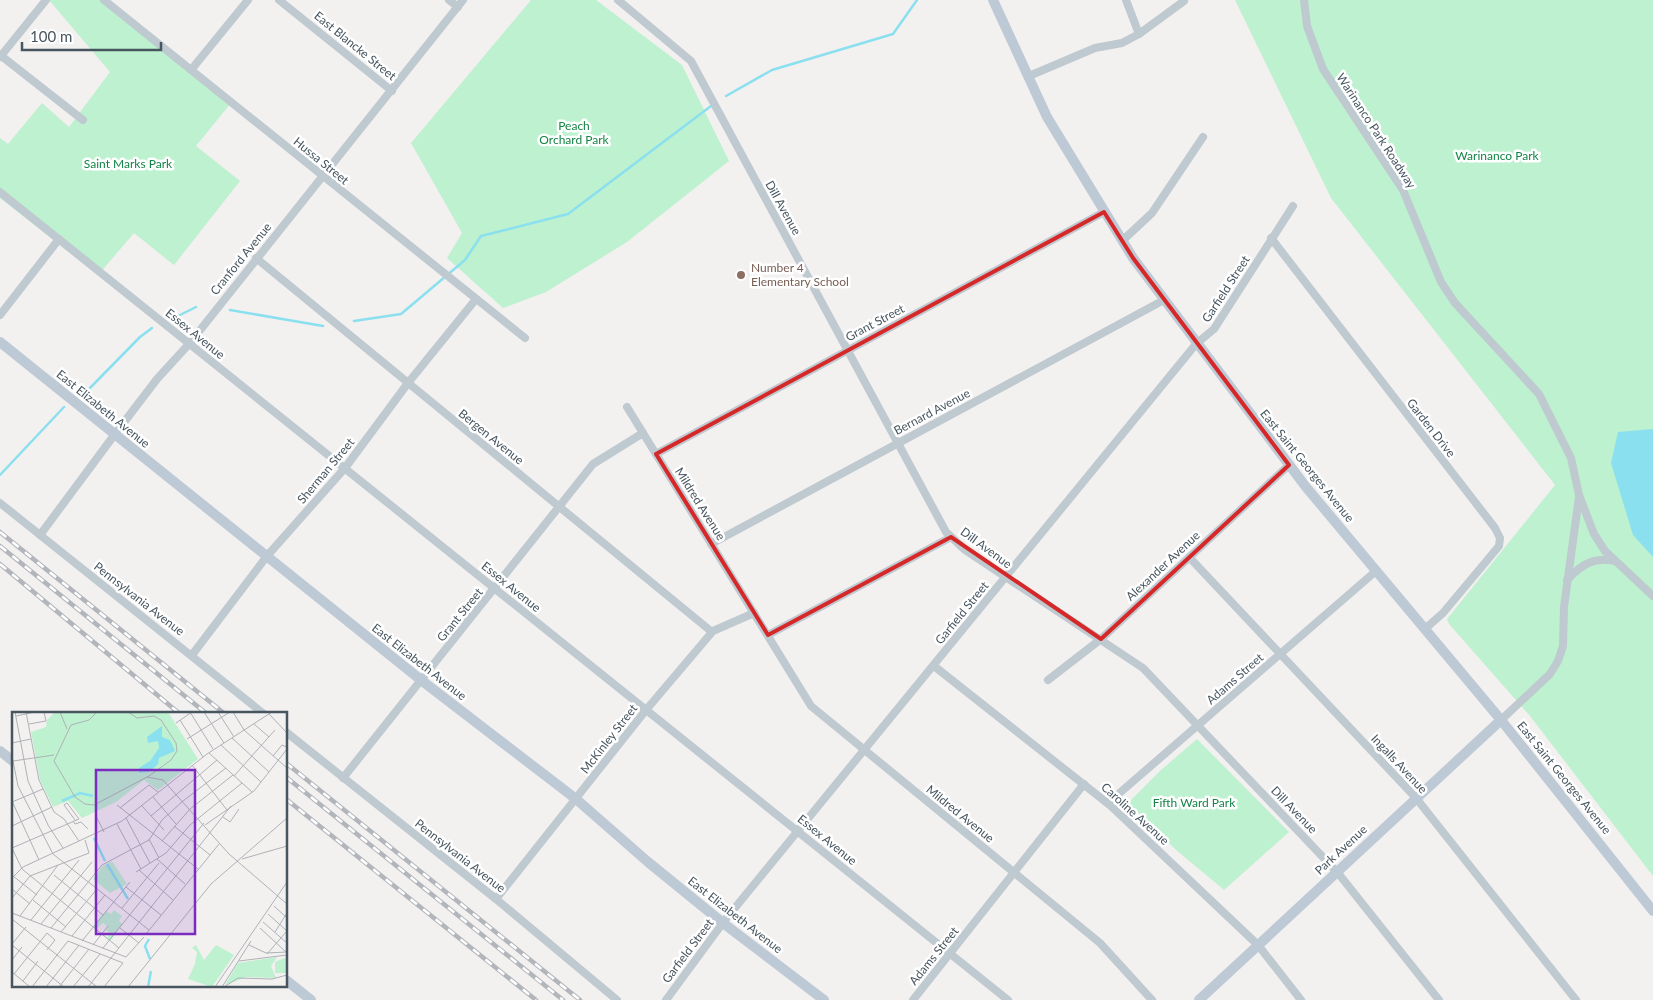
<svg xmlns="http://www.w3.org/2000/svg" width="1653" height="1000" font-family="Lato,sans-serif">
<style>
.green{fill:#bef1cf}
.water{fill:#8ae0ef}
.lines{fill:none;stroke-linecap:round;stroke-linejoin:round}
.stream{stroke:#8ae0ef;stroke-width:2.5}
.street{stroke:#bec9d0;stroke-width:8}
.secondary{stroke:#bdcad5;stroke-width:10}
.rail-casing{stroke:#b2b6bb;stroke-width:4.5}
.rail{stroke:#fff;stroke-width:2.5;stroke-dasharray:8;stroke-linecap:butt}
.marked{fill:none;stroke:#d62828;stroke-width:4;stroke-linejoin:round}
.education-dot{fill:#8d6e63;stroke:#fff;stroke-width:2}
.labels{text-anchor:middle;stroke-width:5;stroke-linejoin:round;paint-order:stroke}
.street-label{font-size:12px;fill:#47555f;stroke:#fff}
.park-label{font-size:12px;fill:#148446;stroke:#fff}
.education-label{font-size:12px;fill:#785e54;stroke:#fff;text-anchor:start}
.inset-river{fill:none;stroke:#8ae0ef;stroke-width:2.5}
.inset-road{fill:none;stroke:#aeb2b6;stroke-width:1}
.view{fill:#7b2cbf;fill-opacity:0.15;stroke:#7b2cbf;stroke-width:2.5}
.inset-edge{fill:none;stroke:#47555f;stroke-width:2.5}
</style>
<rect width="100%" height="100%" fill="#f3f0f0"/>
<g class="green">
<polygon points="49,0 104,0 231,103 196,146 240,181 174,265 134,233 98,275 0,198 0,138 8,144 42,103 69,127 110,72"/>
<polygon points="531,0 596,0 682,65 729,161 627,242 546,292 503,308 447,258 462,233 411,143"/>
<polygon points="1235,0 1653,0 1653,876 1530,716 1449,624 1447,619 1555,485 1331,198"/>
<polygon points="1197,739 1289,832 1224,890 1175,849 1128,803 1161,770"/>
</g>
<polygon class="water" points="1653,429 1653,557 1633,535 1611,463 1618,432"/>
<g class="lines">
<g class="stream">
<polyline points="726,96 772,70 893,34 917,0"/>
<polyline points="230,310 323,326"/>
<polyline points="174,318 196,307"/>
<polyline points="354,321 401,314 465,260 481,236 568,214 711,106"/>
<polyline points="88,390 140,337 152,328"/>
<polyline points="0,475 64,407"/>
</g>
<g class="street">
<polyline points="104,0 525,338"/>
<polyline points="279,0 392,91"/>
<polyline points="449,0 458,7"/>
<polyline points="618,0 691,61 946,532 965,550 1143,668 1338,873 1439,1000"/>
<polyline points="1126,0 1139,34"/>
<polyline points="1304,0 1307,26 1323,69 1403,190 1441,282 1455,303 1539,394 1571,458 1579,495 1594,534 1605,551 1653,596"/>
<polyline points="0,55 83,120"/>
<polyline points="0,57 46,0"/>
<polyline points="191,70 248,0"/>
<polyline points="1029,76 1095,48 1122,43 1139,34 1184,1"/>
<polyline points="0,192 1008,1000"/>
<polyline points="1271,238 1495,528 1500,538 1499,546 1443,613 1426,628"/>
<polyline points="1122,241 1152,213 1203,137"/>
<polyline points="256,258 712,632"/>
<polyline points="0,315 59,239"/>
<polyline points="627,407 811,706 1100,943 1152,1000"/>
<polyline points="656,454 1104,212"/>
<polyline points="0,503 264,714"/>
<polyline points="40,535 115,434 157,379 189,344 463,0"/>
<polyline points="711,544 1164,300"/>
<polyline points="1189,557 1416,798 1576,1000"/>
<path d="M1567,580C1581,565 1594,556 1615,561"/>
<polyline points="768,635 951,537"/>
<polyline points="192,655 267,556 345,468 408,383 476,299"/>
<polyline points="934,666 1111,806 1258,945 1301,1000"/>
<polyline points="1048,680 1101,639 1289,465"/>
<polyline points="1501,720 1550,674 1558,661 1563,646 1564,607 1579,497"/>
<polyline points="286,732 496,899 617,1000"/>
<polyline points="343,778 593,464 643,433"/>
<polyline points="1108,803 1376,571"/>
<polyline points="496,899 646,710 713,631 754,613"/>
<polyline points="666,1000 725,920 1196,344 1214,329 1293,206"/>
<polyline points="913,1000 1084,784"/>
</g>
<g class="secondary">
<polyline points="993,0 1047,117 1133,258 1306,487 1501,720 1653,911"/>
<polyline points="0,342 421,680 576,799 648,862 723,923 824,1000"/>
<polyline points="0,751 14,762"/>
<polyline points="286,980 311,1000"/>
<polyline points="1199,1000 1501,720"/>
</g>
<defs>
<g id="rail">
<polyline points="0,532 225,714"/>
<polyline points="0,546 207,714"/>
<polyline points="0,564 180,714"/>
<polyline points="286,763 580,1000"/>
<polyline points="286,777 563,1000"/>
<polyline points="286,799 536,1000"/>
</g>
</defs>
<use href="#rail" class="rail-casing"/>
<use href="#rail" class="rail"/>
</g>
<path class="marked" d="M1104,212L1133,258L1289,465L1101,639L951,537L768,635L656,454Z"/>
<circle class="education-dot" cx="741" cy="275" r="5"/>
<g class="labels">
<g class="street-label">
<text transform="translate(355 46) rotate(39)" y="4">East Blancke Street</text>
<text transform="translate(1376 131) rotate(57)" y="4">Warinanco Park Roadway</text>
<text transform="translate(321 161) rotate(39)" y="4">Hussa Street</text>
<text transform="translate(783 208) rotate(61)" y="4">Dill Avenue</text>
<text transform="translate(241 259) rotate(-51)" y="4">Cranford Avenue</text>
<text transform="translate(1226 289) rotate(-57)" y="4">Garfield Street</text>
<text transform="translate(875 323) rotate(-28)" y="4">Grant Street</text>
<text transform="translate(195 334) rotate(39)" y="4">Essex Avenue</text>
<text transform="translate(103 409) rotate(39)" y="4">East Elizabeth Avenue</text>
<text transform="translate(932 412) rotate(-28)" y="4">Bernard Avenue</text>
<text transform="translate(1431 428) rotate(52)" y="4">Garden Drive</text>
<text transform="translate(491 437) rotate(39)" y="4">Bergen Avenue</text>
<text transform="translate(1307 466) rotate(51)" y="4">East Saint Georges Avenue</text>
<text transform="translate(326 471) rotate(-50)" y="4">Sherman Street</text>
<text transform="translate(700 504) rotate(58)" y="4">Mildred Avenue</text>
<text transform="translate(986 548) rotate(36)" y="4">Dill Avenue</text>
<text transform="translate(1163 566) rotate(-43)" y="4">Alexander Avenue</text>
<text transform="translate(511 587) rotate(39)" y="4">Essex Avenue</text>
<text transform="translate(139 599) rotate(38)" y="4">Pennsylvania Avenue</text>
<text transform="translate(962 613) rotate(-51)" y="4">Garfield Street</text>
<text transform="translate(460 615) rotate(-51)" y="4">Grant Street</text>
<text transform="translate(419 662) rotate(38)" y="4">East Elizabeth Avenue</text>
<text transform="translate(1235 679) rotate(-41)" y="4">Adams Street</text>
<text transform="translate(609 739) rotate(-52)" y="4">McKinley Street</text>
<text transform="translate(1399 764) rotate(47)" y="4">Ingalls Avenue</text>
<text transform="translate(1564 778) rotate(51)" y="4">East Saint Georges Avenue</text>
<text transform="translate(1294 810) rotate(46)" y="4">Dill Avenue</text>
<text transform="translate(960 814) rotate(39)" y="4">Mildred Avenue</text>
<text transform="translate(1135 814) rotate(42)" y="4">Caroline Avenue</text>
<text transform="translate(827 840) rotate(39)" y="4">Essex Avenue</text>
<text transform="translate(1341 850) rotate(-43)" y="4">Park Avenue</text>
<text transform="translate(460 856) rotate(38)" y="4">Pennsylvania Avenue</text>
<text transform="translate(735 915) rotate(38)" y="4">East Elizabeth Avenue</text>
<text transform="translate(688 951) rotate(-53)" y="4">Garfield Street</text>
<text transform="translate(934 956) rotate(-51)" y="4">Adams Street</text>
</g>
<g class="park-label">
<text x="574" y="130">Peach<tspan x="574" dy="14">Orchard Park</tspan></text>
<text x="1497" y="160">Warinanco Park</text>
<text x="128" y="168">Saint Marks Park</text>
<text x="1194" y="807">Fifth Ward Park</text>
</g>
<g class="education-label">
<text x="751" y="272">Number 4<tspan x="751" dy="14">Elementary School</tspan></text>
</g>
</g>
<g transform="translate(12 712)">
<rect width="275" height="275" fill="#f3f0f0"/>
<path d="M43,0H156L186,47L146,78L132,68L104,90L70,106L56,89L41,95L28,68L19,20L34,15L35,8ZM100,149L115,172L98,181L81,167L91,154ZM102,198L110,204L107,209L111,212L98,229L95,226L98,221L94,218L96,215L91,211L84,217L81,215L94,199L99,202ZM184,233L192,248L204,233L222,243L200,275L176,267L183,252L185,240L180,236ZM265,245L259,254L264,266L235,265L213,273L226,251ZM275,245V261H263V250Z" fill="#bef1cf"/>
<path d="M150,14V25L158,28L163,39L147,46L146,52L137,60L127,61V56L138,49L147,36L146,29L136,31L135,25Z" fill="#8ae0ef"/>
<path class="inset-river" d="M50,89L68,81L81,84M82,126L93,149M95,152L116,187M137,227L133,234L138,247M136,275L139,259"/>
<path class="inset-road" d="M3,0L16,69L36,113L51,136M14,0L27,68L42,100L52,107L67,129M48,0L55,17M85,0L77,8L59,13L42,49L63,85L73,92L82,93L137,64L159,48L165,39L164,31L149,8L142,4L125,6L116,0M178,0L201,37M192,0L212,31M206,0L222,25M221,0L232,18L275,56M257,2L275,21M4,4L23,0M168,8L191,45M164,11L180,0M17,12L34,9L32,0M242,12L257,25M220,26L257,60M175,27L218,0M0,31L19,27M209,33L249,70M197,41L240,80M0,44L6,74L41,142L137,218M261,44L270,33L275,35M1,49L42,43M180,53L215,98M222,64L263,18M135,65L151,68L217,142L275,192M141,85L164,112M0,89L27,148M0,90L31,77M105,93L186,157M130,94L152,118M108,96L137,73L146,80M84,104L92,120M139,104L205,48M211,105L218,110L227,97M114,106L138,151M61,109L63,112L69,110L76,117L73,114M105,112L129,157M193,113L242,79L275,37M0,114L40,95M162,114L198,143M137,127L147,146M150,129L178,97L221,63M0,136L10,157L107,236M0,136L67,107L55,91L52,93L63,108M145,147L173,172M230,147L275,134M127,158L161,188M124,160L154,141L178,113L230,71M42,163L91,203M1,164L25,183M0,166L11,155L110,109L195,42L260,0M114,175L149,203M0,177L18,192M0,186L18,164L77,141L73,128M21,188L54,215M262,194L275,206M110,196L147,151M0,201L114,245L132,225M256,202L275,219M8,204L46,153M0,207L85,275M19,208L67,148M251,210L275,231M29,212L80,150M39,216L90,153L137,128L150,108L171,89L214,56M108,216L127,231M248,216L274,240M49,220L85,177M263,220L275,201M134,222L207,132M60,224L93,183M70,229L118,170M0,232L14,215M0,233L52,275M81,233L96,214M237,233L254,241L275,240M91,236L192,111M255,242L275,219M0,248L10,235M227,249L275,243M0,260L18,275M2,262L35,221L43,228L35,238M11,269L26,249M20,275L56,229L111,251L92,275M34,275L67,233M47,275L77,237M61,275L88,242M76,275L219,94M116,275L199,172L275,106M203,275L275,170M210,275L239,229M212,275L226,266L260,267L275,263"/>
<path class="view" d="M84,58H183V222H84Z"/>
<rect width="275" height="275" class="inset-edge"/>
</g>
<path d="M22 42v8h139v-8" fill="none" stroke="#47555f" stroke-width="2.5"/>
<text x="30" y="42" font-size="15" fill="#47555f" stroke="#ffffff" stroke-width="4" paint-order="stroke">100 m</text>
</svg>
